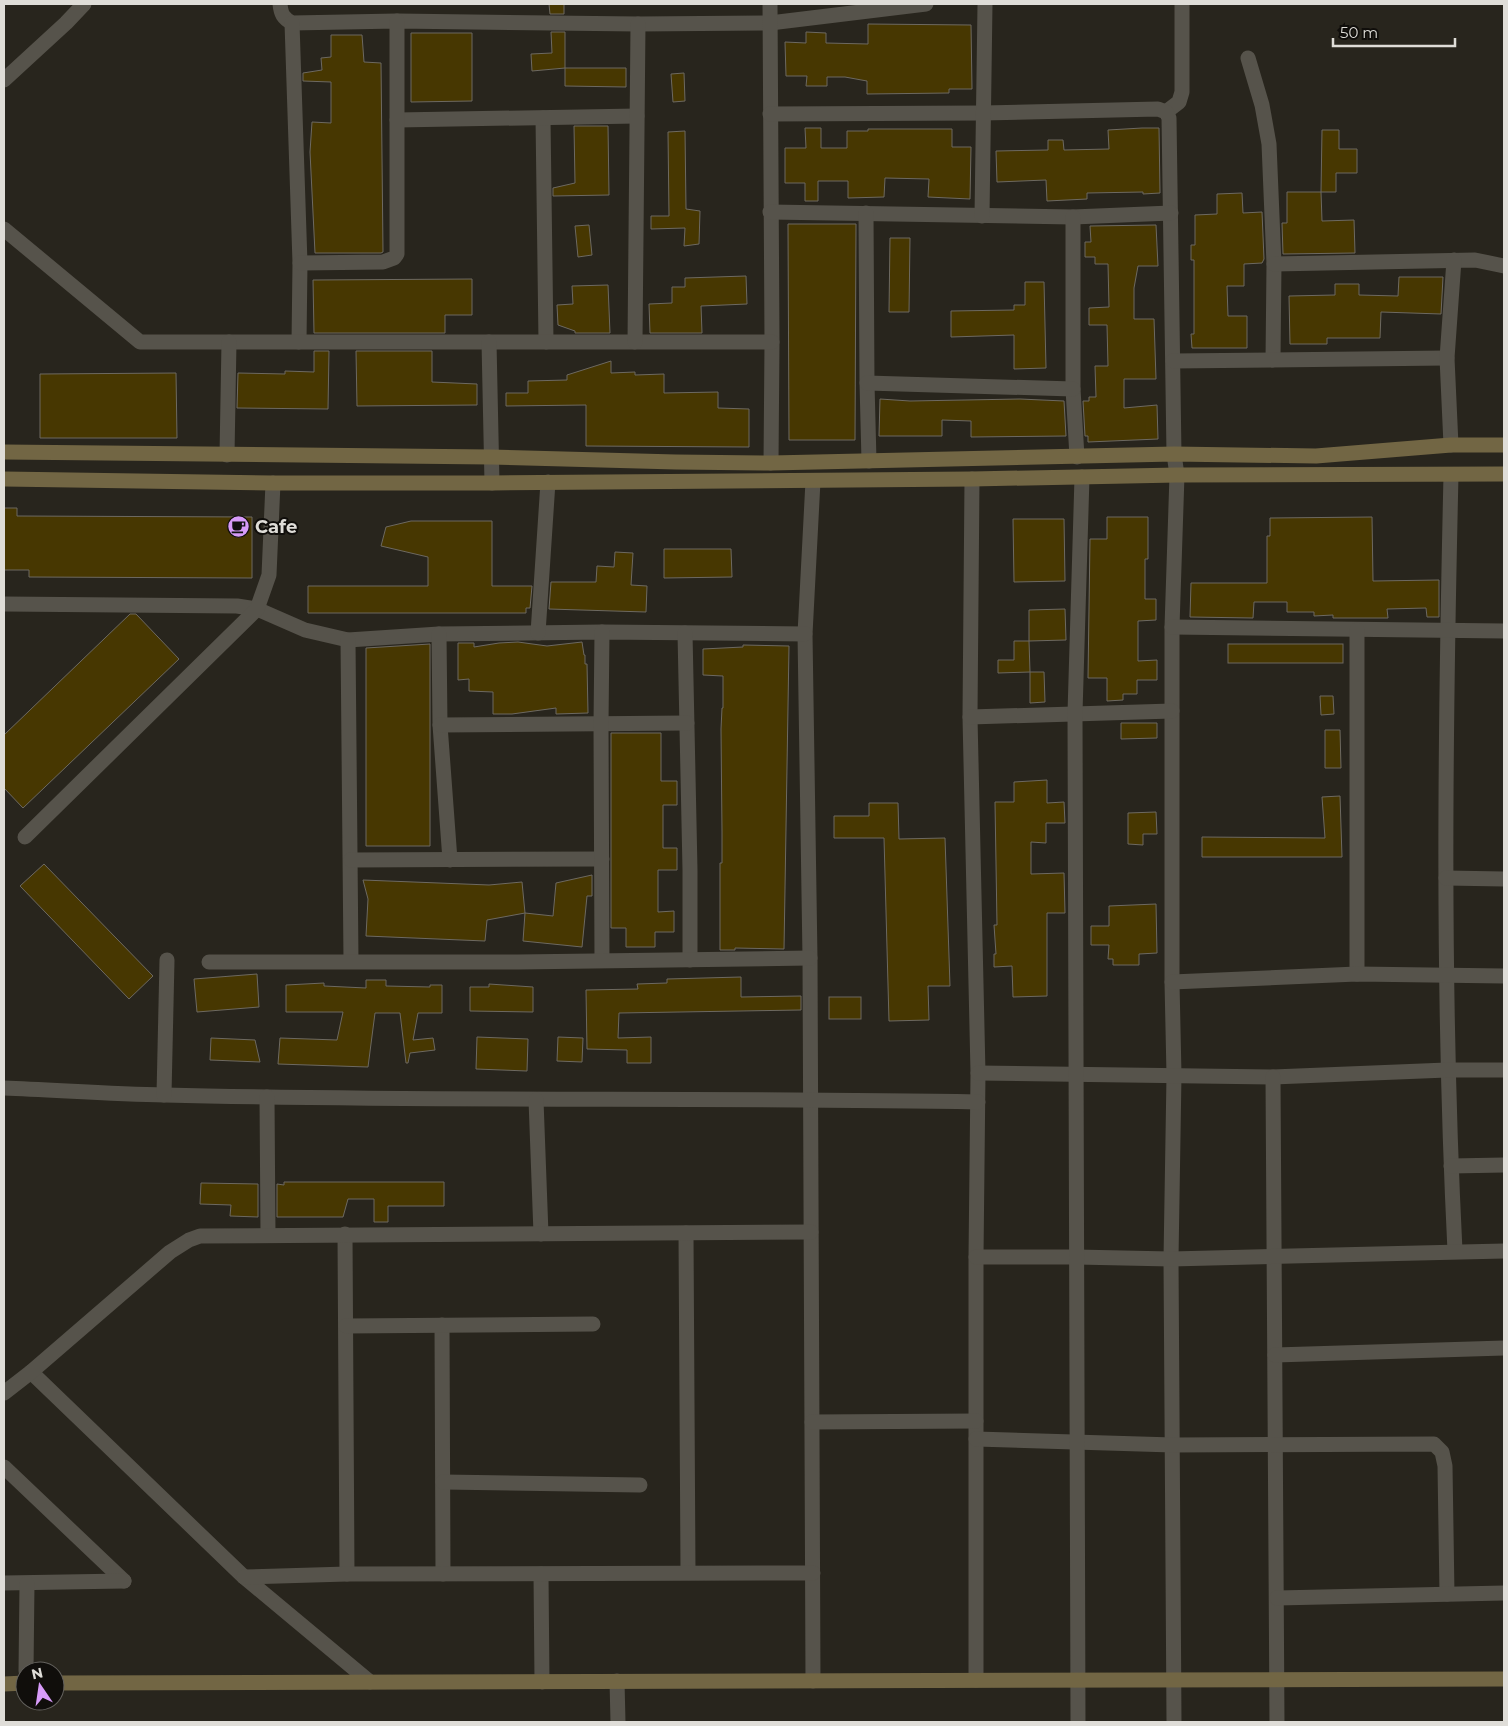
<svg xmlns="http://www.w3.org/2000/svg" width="1508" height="1726" font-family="Montserrat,sans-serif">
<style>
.building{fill:#473701;stroke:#6d6961}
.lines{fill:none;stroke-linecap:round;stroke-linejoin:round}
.street{stroke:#56534b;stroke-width:15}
.secondary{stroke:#726644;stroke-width:15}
.labels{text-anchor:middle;stroke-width:4;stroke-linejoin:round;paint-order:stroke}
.poi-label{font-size:18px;font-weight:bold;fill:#dfddd8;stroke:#100e0b;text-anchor:start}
</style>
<rect width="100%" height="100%" fill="#28251d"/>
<g class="building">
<polygon points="549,4 564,4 564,14 550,14"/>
<polygon points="868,24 971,25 972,89 949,89 949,93 867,94 867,81 845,77 827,77 827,86 806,86 807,76 786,76 785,42 806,43 806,32 826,33 826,43 868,44"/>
<polygon points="551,32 565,32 565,68 532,71 531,54 552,53"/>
<polygon points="411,33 472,33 472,101 411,102"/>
<polygon points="331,35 362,35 364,62 381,63 383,252 381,253 315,253 310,152 312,122 331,123 331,82 303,81 303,73 322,70 321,58 331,57"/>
<polygon points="565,68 626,68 626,87 565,86"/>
<polygon points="684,73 685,101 673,102 671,74"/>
<polygon points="574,126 608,126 609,195 553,196 553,188 575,183"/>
<polygon points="805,128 821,128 821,148 847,148 847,131 868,131 868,129 952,129 952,147 971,147 970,199 928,197 929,179 885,178 884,197 848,198 848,181 818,181 818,201 805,201 805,183 785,183 785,148 806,148"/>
<polygon points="1142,128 1159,128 1160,193 1143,194 1143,192 1087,193 1087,199 1047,201 1046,180 997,182 996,151 1048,150 1048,140 1063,140 1064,150 1109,149 1108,130"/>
<polygon points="1322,130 1339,130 1339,149 1357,149 1357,173 1336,173 1336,192 1321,192"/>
<polygon points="685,131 686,209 700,211 699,244 684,246 685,228 651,229 651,216 669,216 668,132"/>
<polygon points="1287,192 1321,192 1322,221 1354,220 1355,253 1283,254 1282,223 1287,223"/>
<polygon points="1242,193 1243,213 1262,212 1264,259 1262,263 1244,264 1244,286 1227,286 1228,316 1247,316 1247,348 1192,348 1191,334 1194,334 1194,260 1191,260 1191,245 1195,245 1195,215 1217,214 1217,194"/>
<polygon points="788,224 856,224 855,440 789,440"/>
<polygon points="589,225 592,255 578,257 575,226"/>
<polygon points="1156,225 1158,266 1138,266 1134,288 1134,319 1154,319 1156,379 1124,379 1124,408 1157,405 1158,439 1088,442 1088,436 1085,436 1083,401 1089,401 1089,397 1096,397 1095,366 1108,366 1107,325 1089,325 1089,308 1109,307 1108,264 1095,264 1095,257 1085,257 1085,242 1091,242 1090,226"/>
<polygon points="890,238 910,238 909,312 889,312"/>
<polygon points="746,276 747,304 701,306 702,333 650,333 649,304 672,303 672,287 685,287 685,278"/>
<polygon points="1399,277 1443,277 1441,314 1381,312 1380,338 1327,338 1327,344 1290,344 1289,296 1335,295 1335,284 1359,284 1359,295 1398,296"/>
<polygon points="472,279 472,315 445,315 445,333 314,333 313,280"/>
<polygon points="1025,282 1044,282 1046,368 1014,369 1014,335 951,337 951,311 1014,310 1014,305 1025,305"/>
<polygon points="608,285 610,333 575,333 575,331 558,325 557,305 573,304 572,286"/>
<polygon points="314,351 329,351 328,409 237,408 238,373 285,374 285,371 314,372"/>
<polygon points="356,351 432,351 432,382 477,384 477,405 357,406"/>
<polygon points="611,361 611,373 635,372 635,375 664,374 664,393 718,392 718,408 749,409 749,447 586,446 586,405 506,406 506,393 528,393 528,381 567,380 567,375"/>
<polygon points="176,373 177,438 40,438 40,374"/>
<polygon points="880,399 910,401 1020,399 1064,401 1066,436 971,437 971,421 942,420 942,436 879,436"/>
<polygon points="4,508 17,508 17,516 252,517 252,578 29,577 29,570 4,570"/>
<polygon points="1107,517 1148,517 1148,559 1145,559 1145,599 1156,599 1156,620 1138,621 1138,661 1157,660 1157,680 1137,680 1137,694 1123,694 1123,700 1107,701 1107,678 1088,678 1090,539 1107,539"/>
<polygon points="1372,517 1373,581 1439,580 1439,617 1427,617 1426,608 1387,609 1388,618 1333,618 1333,615 1314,616 1314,612 1287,612 1287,602 1254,602 1253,618 1190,617 1191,583 1267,583 1267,536 1270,536 1270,518"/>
<polygon points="1013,519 1064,519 1065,581 1014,582"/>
<polygon points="411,521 492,521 492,586 532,586 530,608 526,608 526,613 308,613 308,586 428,586 428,557 381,546 386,527"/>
<polygon points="664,549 731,549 732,577 664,578"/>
<polygon points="615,552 633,553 631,585 647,586 646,612 549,609 551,582 596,582 597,566 614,567"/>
<polygon points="1065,609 1066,640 1029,641 1029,610"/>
<polygon points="130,614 136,614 179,659 23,808 4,788 4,735"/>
<polygon points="1014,641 1029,641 1030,672 998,673 998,660 1014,660"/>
<polygon points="518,642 547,646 582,642 584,655 585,655 585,664 587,664 588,713 556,714 556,708 512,714 493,714 493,692 469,691 469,679 458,680 458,643 474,643 474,647 499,643"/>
<polygon points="430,644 430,846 366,846 366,648"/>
<rect x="1228" y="644" width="115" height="19"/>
<polygon points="743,645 789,646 784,949 735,948 735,950 720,950 720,863 722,863 722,832 721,729 722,708 723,708 723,676 703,675 703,649 743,647"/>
<polygon points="1030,672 1044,672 1045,702 1030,703"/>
<polygon points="1320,696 1333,696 1334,714 1321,715"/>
<polygon points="1121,723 1157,723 1157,738 1121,739"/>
<polygon points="1325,730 1340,730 1341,768 1325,768"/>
<polygon points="611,733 661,733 661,781 677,781 677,805 663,805 663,848 677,848 677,870 658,870 658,912 674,911 674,932 655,932 655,947 626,947 626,928 611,928"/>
<polygon points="1047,780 1047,803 1064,802 1065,823 1046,823 1046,843 1031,842 1031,874 1064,873 1065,913 1047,913 1047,996 1013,997 1012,966 994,967 994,954 996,954 994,925 997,925 995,802 1014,802 1014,782"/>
<polygon points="1340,796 1342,857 1202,857 1202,837 1325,838 1322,797"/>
<polygon points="869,803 898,803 899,839 945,838 950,986 928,986 929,1020 889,1021 884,838 834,838 834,816 869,816"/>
<polygon points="1156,812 1157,834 1143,834 1143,845 1128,844 1128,813"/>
<polygon points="44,864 153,976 129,999 20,886"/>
<polygon points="592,875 592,896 587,896 582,947 523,941 525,913 553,916 556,883"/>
<polygon points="363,880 489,885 522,882 525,913 487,920 485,941 366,936 368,899"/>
<polygon points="1156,904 1157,953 1139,954 1139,965 1113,965 1113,959 1108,959 1109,945 1091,945 1091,926 1109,926 1109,906"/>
<polygon points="257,974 259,1007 197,1012 194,979"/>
<polygon points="741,977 741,997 801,996 801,1010 619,1013 618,1038 651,1037 651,1063 627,1063 627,1050 587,1049 586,990 638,989 637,984 667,983 667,979"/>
<polygon points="366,980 386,980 386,986 430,987 430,985 442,985 442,1013 418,1013 413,1040 433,1038 435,1050 410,1053 408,1063 406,1063 400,1013 375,1013 368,1067 278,1064 280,1038 337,1040 343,1012 286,1012 286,985 324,983 324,986 366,988"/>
<polygon points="489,984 533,987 533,1012 470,1011 470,987 489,987"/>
<rect x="829" y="997" width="32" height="22"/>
<polygon points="477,1037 528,1039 527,1071 476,1069"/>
<polygon points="558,1037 583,1038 582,1062 557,1061"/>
<polygon points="211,1038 255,1040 260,1062 210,1060"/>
<polygon points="284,1182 444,1182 444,1206 388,1206 388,1222 374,1222 374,1199 348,1199 343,1217 277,1217 277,1184 284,1185"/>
<polygon points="201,1183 258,1184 258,1217 230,1216 231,1205 200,1204"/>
</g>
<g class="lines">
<g class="street">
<path d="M280,4C281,14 283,18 292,23L397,21L638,24L770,23L926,4"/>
<polyline points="770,4 772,342 771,463"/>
<polyline points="292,23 300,263 299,342"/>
<polyline points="1248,58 1262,105 1269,144 1274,264 1273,360"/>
<polyline points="4,80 66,23 84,4"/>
<polyline points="1166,112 1179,102 1182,92 1182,4"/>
<polyline points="770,114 983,113 1158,109 1166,112 1169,118 1174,454 1177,475 1172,627 1172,982 1174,1075 1171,1259 1174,1722"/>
<polyline points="543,118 546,342"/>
<polyline points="397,120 637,116"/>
<polyline points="770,212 1073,217 1171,213"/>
<polyline points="866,213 867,383 869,461"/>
<polyline points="982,216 985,4"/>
<polyline points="1073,217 1073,389 1077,457"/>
<polyline points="4,229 140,342 772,342"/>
<polyline points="300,263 383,262 394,258 397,254 397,21"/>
<polyline points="1274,264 1475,260 1504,266"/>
<polyline points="489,342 492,483"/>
<polyline points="635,342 638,24"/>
<polyline points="1173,361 1447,358"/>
<polyline points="867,383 1073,389"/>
<polyline points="1451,445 1447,358 1454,260"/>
<polyline points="227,455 229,342"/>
<path d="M1451,475C1445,734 1442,993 1455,1251"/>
<polyline points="972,479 970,717 978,1073 976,1257 976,1680"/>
<polyline points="813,481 805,634 810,958 813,1681"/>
<polyline points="4,604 237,606 257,609 305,630 348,640 439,634 602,632 805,634"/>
<polyline points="1172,627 1504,631"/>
<polyline points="538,633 548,482"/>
<polyline points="685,633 690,870 690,960"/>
<polyline points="439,634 440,725 450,860"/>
<polyline points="348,640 351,961"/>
<polyline points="970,717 1172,711"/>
<polyline points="440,725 687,723"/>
<polyline points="25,837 257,609 269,575 273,483"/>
<polyline points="351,860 602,859"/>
<polyline points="1446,878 1504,879"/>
<polyline points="602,960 601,724 602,632"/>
<polyline points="209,962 518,962 810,958"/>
<polyline points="1357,974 1357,630"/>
<polyline points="1172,982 1357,974 1504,976"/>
<polyline points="978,1073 1273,1077 1447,1070 1504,1070"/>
<polyline points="1273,1077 1277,1722"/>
<path d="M4,1088C57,1090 111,1094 165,1095C436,1102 707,1097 978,1102"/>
<polyline points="164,1095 167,960"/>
<polyline points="267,1097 268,1235"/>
<polyline points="536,1100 541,1234"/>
<polyline points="1451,1166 1504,1165"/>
<polyline points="686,1233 688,1572"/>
<polyline points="345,1234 347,1574"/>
<polyline points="976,1257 1076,1257 1171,1259 1504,1251"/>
<polyline points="442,1325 443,1574"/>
<polyline points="346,1326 593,1324"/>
<polyline points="1275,1355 1504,1348"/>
<polyline points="31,1372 244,1577 370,1682"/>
<polyline points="4,1393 31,1372 170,1252 189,1240 200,1236 811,1232"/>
<polyline points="812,1422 976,1421"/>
<polyline points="976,1439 1173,1445 1434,1444 1442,1452 1445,1466 1447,1594"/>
<polyline points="4,1467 124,1581"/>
<polyline points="443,1482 640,1485"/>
<polyline points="541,1574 542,1682"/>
<polyline points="244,1577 347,1574 813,1573"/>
<polyline points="4,1583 124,1581"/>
<polyline points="1277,1598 1504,1593"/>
<polyline points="26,1671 27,1584"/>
<polyline points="617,1681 618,1722"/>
<polyline points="1078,1722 1075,713 1082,477"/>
</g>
<g class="secondary">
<polyline points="4,452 491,457 676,462 771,463 1174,454 1316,456 1451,445 1504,445"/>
<polyline points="4,479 273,483 492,483 972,479 1177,475 1504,474"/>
<polyline points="55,1683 1504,1679"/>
<polyline points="4,1684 25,1683"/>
</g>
</g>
<defs>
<symbol id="cafe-disc" viewBox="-11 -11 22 22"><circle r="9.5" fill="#d79bf9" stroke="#100e0b"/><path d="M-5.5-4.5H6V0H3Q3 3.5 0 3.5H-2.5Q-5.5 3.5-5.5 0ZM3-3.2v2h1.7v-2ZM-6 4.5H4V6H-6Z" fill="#111"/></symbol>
</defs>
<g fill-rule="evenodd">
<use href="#cafe-disc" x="226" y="514" width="25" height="25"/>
</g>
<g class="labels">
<g class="poi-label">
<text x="255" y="533">Cafe</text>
</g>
</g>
<rect width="1508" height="1726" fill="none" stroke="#dfddd8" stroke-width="10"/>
<g transform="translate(40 1686) rotate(347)"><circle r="24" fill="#100e0b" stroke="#63615d"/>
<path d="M0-4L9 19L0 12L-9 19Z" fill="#d79bf9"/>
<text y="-8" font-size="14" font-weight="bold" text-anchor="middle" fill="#dfddd8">N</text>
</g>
<path d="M1333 38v8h122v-8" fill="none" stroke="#dfddd8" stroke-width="2.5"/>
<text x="1340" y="38" font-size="15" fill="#dfddd8" stroke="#100e0b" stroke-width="4" paint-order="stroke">50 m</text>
</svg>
